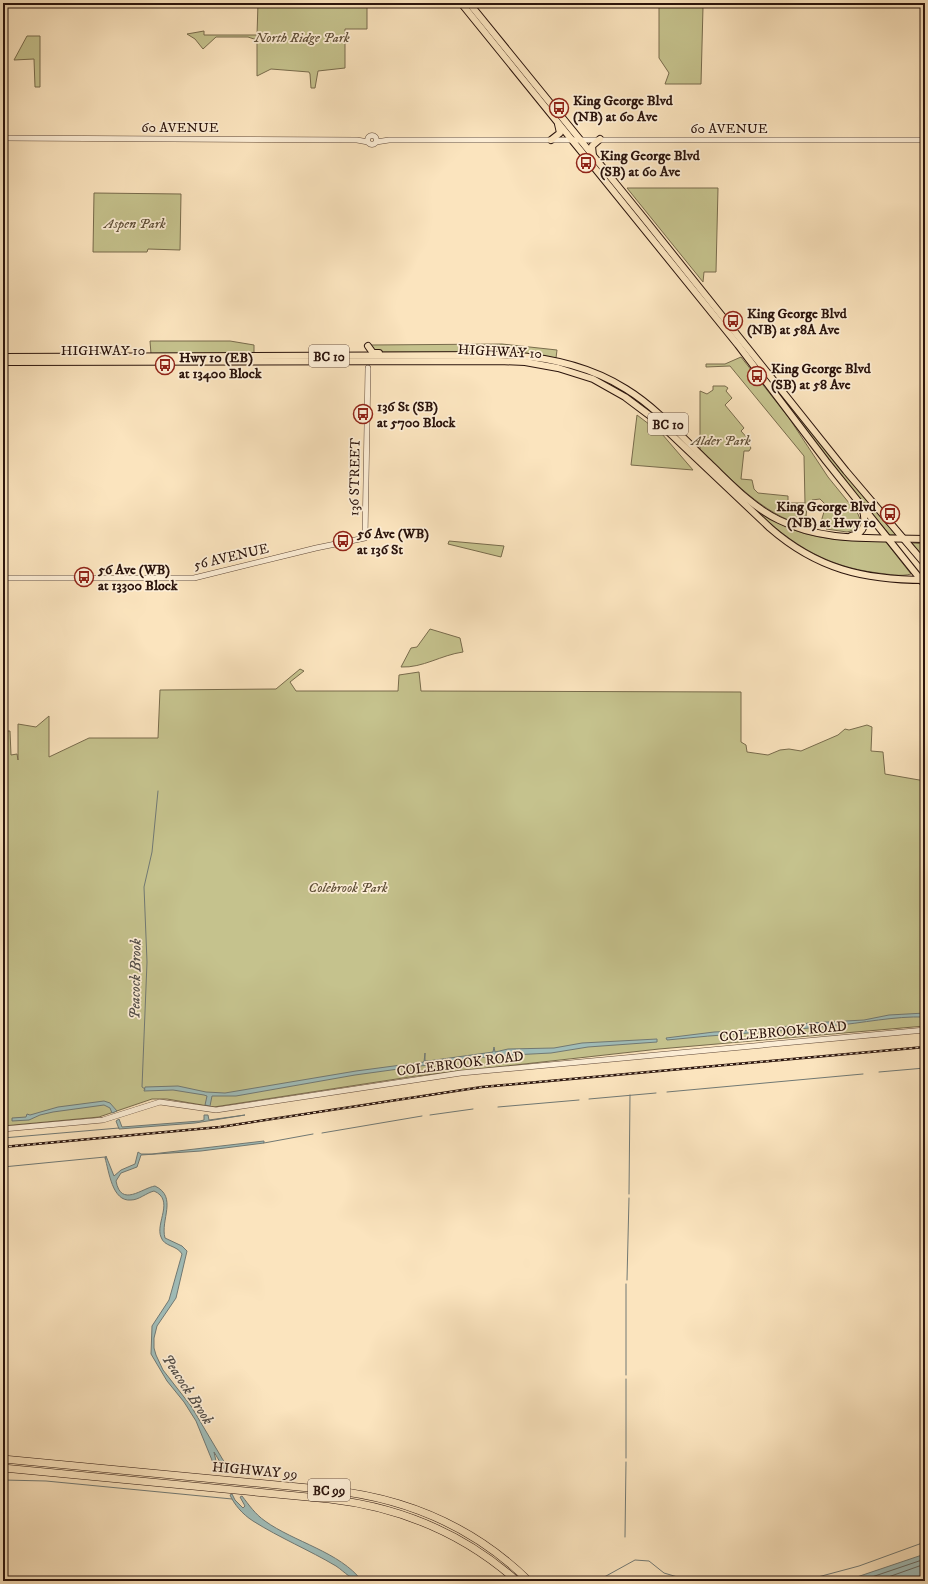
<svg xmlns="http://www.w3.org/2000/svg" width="928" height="1584" font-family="'IM FELL DW Pica',serif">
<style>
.green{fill:#c5c28d;stroke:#786b4c}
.water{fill:#a0bdb9;stroke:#717974}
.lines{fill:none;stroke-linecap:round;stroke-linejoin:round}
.shore{stroke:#666862;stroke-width:1}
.stream{stroke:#717974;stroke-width:1}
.tertiary-casing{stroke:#5f4838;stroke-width:6}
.primary-casing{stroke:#2b140c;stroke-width:8}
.trunk-casing{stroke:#2b140c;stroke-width:8}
.motorway-casing{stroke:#2b140c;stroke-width:8}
.tertiary{stroke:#fcedd5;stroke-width:5}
.primary{stroke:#fbe4be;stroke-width:6}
.trunk{stroke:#fbe4be;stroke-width:6}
.motorway{stroke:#fbe4be;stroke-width:7}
.rail-casing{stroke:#2b140c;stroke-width:2.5}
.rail{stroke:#fcedd5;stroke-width:1;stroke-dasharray:3;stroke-linecap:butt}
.labels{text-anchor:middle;stroke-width:3.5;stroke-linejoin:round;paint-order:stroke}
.shield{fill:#fcedd5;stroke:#6a5548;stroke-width:1}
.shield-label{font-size:13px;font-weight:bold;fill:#2b140c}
.park-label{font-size:14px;font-style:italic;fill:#615139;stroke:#fcedd5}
.poi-label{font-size:14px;font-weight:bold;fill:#2b140c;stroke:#fcedd5;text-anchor:start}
.street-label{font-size:14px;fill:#2b140c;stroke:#fcedd5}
.water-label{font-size:15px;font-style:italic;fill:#544f49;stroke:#fcedd5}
</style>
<rect width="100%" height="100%" fill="#fbe4be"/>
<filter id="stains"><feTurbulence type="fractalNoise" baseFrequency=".005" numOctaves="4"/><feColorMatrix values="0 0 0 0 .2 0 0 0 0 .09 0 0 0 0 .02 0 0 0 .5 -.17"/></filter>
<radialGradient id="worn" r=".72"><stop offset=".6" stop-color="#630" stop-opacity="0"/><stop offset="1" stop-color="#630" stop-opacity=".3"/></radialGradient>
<g class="green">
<polygon points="258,3 367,3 367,29 345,29 345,68 318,71 315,88 311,88 310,74 309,72 271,69 257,76 257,40 248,37 216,37 203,49 195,39 187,34 204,31 204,35 257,35"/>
<polygon points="659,3 704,3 703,7 701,84 665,84 669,73 659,58"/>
<polygon points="27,36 40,36 40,87 35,87 34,59 14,60"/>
<polygon points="627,188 718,188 716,272 704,272 703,282"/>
<polygon points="94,193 181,194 180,250 148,249 147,252 93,252"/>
<polygon points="150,341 230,341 254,345 254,354 151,354"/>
<polygon points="502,344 557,350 556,358 513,353 378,352 373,350 370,345"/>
<path d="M741,357L789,418L828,477L858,514L860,519L855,530L847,532L826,529L821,522L826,505L820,499L812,500L807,507L805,526C762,514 731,479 700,449V391L707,394L713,390V386H725L728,388L726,391L732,398L725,405L744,428L741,431L750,441L748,444L751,448L749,451H744L741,479L752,480L754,489L758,493L788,496V503H805L804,456L730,366L706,367V364H725Z"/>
<polygon points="777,388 898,535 890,535 841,477 774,390"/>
<polygon points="637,415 662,434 693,470 631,465"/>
<path d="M746,501C757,509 768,517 779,523C811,541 850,541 885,541L911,574C901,577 888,574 878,573C821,566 786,540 746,501Z"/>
<polygon points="449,541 504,546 501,557 448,544"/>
<polygon points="913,543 925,544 925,559 912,544"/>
<path d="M430,629L460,638L463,652C441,655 423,668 401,667L411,648L417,647Z"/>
<polygon points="300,669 304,671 290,682 296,691 398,691 399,675 419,672 421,691 741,692 741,742 746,745 747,752 768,755 780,750 789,749 801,751 838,735 845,729 849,730 867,725 872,727 871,751 883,752 885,774 925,781 925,1026 659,1049 416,1076 214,1107 167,1099 152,1099 99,1117 3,1126 3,739 6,731 10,731 11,755 17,754 18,760 18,724 36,727 49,716 49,757 89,738 158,738 160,690 276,689"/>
</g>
<g class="water">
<path d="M925,1013V1017C894,1016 863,1023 831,1026C776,1032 721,1034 667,1040L666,1038L714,1032L762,1030L809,1023L864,1020L889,1015Z"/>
<polygon points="657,1039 657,1042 588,1047 551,1053 493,1056 355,1075 236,1096 212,1096 210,1106 205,1105 207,1096 204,1095 173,1090 144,1091 145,1087 178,1086 206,1092 225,1093 356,1071 424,1062 425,1053 425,1061 428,1061 493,1052 494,1047 495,1052 508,1049 554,1048 582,1043"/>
<polygon points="104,1101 110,1103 117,1111 112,1113 110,1108 104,1105 53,1112 40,1115 29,1120 12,1121 12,1118 26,1117 27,1114 30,1115 58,1107"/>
<polygon points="204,1115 208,1115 209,1120 245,1115 195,1123 119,1129 116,1121 119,1119 122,1127 200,1121 204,1120"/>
<path d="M264,1141V1143L201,1151L141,1155L137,1167L121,1173L116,1181C121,1208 142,1188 155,1186C178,1197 160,1220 165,1238L182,1246L187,1251L176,1298L157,1326L154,1338V1348L156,1355L163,1370L191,1406L226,1465L228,1470L226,1472L214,1452L218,1470H216L196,1421L184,1402L167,1381L151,1354L152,1326L169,1300L182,1254C177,1245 164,1247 161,1237C155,1223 175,1200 154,1191C146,1193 139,1200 131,1200C112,1202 109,1171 105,1158L106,1156L114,1176L121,1170L135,1164L138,1152L141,1154H152Z"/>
<path d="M232,1494L235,1500L243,1508L245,1506L240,1497L242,1496C249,1505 255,1514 265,1521C294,1542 340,1552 362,1581C352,1581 345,1572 336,1566C309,1550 280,1538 253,1521C242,1514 234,1504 230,1495Z"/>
<polygon points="925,1554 925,1581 845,1581"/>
</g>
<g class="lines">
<g class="shore">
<polyline points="860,1581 925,1559"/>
<polyline points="877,1581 925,1564"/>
</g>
<g class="stream">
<polyline points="759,1030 765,1029"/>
<polyline points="879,1072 925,1068"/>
<polyline points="145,1089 142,1087 147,962 144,887 152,852 158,791"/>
<polyline points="667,1092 863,1074"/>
<polyline points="589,1099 656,1093"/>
<polyline points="498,1107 579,1100"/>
<polyline points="430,1115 473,1109"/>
<polyline points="322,1133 422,1116"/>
<polyline points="3,1138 119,1128"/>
<polyline points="264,1143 313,1134"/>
<polyline points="3,1167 105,1157 106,1159"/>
<polyline points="629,1194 630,1095"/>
<polyline points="627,1280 629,1198"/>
<polyline points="626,1375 626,1284"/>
<polyline points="626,1379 626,1458"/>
<polyline points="3,1480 46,1481 232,1499"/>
<polyline points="625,1537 626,1462"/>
<polyline points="597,1581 635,1560 649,1561 664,1573 691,1581"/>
<polyline points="803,1581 859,1566 925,1542"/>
</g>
<defs>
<g id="tertiary">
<circle cx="372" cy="140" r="4.5"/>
<polyline points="3,138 357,140 368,142"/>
<polyline points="376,142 389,140 925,140"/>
<polyline points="3,578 194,578 316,548 365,538 368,368"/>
<polyline points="3,1129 103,1120 160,1102 216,1110 461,1073 925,1030"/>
</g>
<g id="primary">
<polyline points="461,3 738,345 826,461 925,585"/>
<polyline points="469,3 643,217 846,471 925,564"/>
<polyline points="551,140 560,133 558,124"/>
<polyline points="593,156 592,146 600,139"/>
</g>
<g id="trunk">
<polyline points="368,346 373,353 379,353"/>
<path d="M3,357L499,355C543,356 588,365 626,389C657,408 683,438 709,463C731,484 752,507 779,520C825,543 876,537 925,539"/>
<path d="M3,362L499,361L525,362L558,368L593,379L625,397L657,421L770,528C817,569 864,580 925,580"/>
<path d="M851,536C867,533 866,520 862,507"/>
</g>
<g id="motorway">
<path d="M3,1459L330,1490C406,1498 474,1527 529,1581"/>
<path d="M3,1468L329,1499C400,1507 463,1533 517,1581"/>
</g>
</defs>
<use href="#tertiary" class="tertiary-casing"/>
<use href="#primary" class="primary-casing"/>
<use href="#trunk" class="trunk-casing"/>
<use href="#motorway" class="motorway-casing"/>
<use href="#tertiary" class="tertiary"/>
<use href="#primary" class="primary"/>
<use href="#trunk" class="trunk"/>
<use href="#motorway" class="motorway"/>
<defs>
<polyline id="rail" points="3,1147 220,1127 482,1087 925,1047"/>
</defs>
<use href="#rail" class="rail-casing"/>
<use href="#rail" class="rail"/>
</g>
<defs>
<symbol id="bus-ring" viewBox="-11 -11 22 22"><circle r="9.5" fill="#fcedd5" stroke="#8f2418" stroke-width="1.5"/><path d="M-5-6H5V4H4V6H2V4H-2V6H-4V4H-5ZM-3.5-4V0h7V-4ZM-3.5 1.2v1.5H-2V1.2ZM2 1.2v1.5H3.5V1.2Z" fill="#8f2418"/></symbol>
</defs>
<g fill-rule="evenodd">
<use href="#bus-ring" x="548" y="97" width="22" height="22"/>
<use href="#bus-ring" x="575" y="152" width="22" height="22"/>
<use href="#bus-ring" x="722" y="310" width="22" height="22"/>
<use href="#bus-ring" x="154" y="354" width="22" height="22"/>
<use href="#bus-ring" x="746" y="365" width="22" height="22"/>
<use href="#bus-ring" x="352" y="403" width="22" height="22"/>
<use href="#bus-ring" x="879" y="503" width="22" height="22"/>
<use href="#bus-ring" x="332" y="530" width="22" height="22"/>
<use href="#bus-ring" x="73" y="566" width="22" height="22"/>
</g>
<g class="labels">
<g class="shield">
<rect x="309" y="345" width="40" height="22" rx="3"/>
<rect x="648" y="413" width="40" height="22" rx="3"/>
<rect x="308" y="1479" width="42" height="22" rx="3"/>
</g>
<g class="shield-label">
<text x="329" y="361">BC 10</text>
<text x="668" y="429">BC 10</text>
<text x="329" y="1495">BC 99</text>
</g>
<g class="park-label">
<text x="302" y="42">North Ridge Park</text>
<text x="135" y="228">Aspen Park</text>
<text x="721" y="445">Alder Park</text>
<text x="348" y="892">Colebrook Park</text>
</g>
<g class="poi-label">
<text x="573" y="105">King George Blvd<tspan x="573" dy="16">(NB) at 60 Ave</tspan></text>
<text x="600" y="160">King George Blvd<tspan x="600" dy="16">(SB) at 60 Ave</tspan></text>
<text x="747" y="318">King George Blvd<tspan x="747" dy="16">(NB) at 58A Ave</tspan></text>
<text x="179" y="362">Hwy 10 (EB)<tspan x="179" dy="16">at 13400 Block</tspan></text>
<text x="771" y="373">King George Blvd<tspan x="771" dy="16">(SB) at 58 Ave</tspan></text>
<text x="377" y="411">136 St (SB)<tspan x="377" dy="16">at 5700 Block</tspan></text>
<text x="876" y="511" text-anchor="end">King George Blvd<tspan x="876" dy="16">(NB) at Hwy 10</tspan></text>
<text x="357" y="538">56 Ave (WB)<tspan x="357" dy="16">at 136 St</tspan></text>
<text x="98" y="574">56 Ave (WB)<tspan x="98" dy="16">at 13300 Block</tspan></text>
</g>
<g class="street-label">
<text x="180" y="132">60 AVENUE</text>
<text x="729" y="133">60 AVENUE</text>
<text x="103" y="355">HIGHWAY 10</text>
<text transform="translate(500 351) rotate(3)" y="5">HIGHWAY 10</text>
<text transform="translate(354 477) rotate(-89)" y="5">136 STREET</text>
<text transform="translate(231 556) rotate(-13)" y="5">56 AVENUE</text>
<text transform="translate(783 1031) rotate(-5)" y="5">COLEBROOK ROAD</text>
<text transform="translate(460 1063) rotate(-7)" y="5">COLEBROOK ROAD</text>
<text transform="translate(255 1470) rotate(5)" y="5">HIGHWAY 99</text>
</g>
<g class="water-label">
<text transform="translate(135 979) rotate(-89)" y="5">Peacock Brook</text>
<text transform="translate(188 1389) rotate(57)" y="5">Peacock Brook</text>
</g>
</g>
<rect width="928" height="1584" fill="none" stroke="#fbe4be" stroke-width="16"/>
<rect x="4" y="4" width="920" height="1576" fill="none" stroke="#2b140c" stroke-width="2"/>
<rect x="8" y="8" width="912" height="1568" fill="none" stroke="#2b140c"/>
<rect width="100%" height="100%" filter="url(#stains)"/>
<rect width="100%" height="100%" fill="url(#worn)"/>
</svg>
